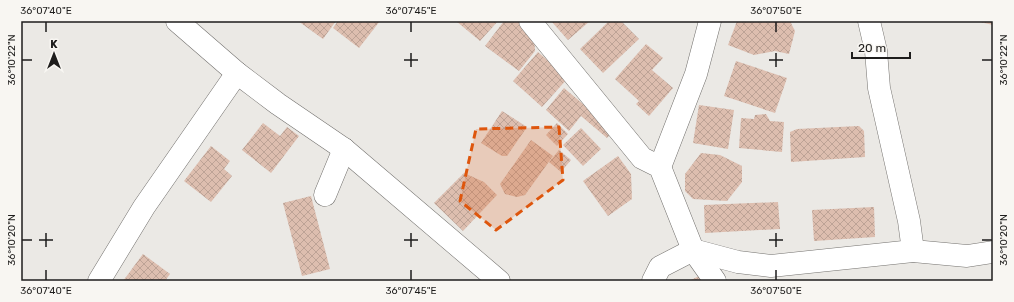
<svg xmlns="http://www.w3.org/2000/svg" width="1014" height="302" font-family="Rubik,sans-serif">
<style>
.building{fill:url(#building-cross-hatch)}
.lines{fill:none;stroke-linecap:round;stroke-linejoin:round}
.minor-casing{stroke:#74726f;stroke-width:23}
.minor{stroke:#fff;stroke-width:22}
.marked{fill:#de560d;fill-opacity:0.2;stroke:#de560d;stroke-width:3;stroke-dasharray:8 5;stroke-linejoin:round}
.ticks{fill:none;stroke:#1e1d1c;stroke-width:1.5}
.neatline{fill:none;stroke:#1e1d1c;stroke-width:1.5}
.ticks-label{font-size:10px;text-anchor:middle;fill:#1e1d1c}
</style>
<defs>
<pattern id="building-cross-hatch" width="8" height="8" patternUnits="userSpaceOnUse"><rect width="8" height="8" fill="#ddbeaf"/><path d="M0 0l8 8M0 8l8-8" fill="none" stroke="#bda396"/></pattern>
</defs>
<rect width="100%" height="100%" fill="#ebe9e5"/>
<g class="building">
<polygon points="298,21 336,21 323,39"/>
<polygon points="338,21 380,21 359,48 333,28"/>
<polygon points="456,21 498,21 480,41"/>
<polygon points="504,21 517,21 534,34 535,51 519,71 485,46"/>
<polygon points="551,21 590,21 568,40"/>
<polygon points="609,21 621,21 639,39 603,73 580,49"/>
<polygon points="737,21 790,21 795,31 789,54 775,51 754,55 728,45"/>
<polygon points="993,21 993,25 980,22 980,21"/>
<polygon points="646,44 663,58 652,70 673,88 649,116 636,104 639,101 615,79"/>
<polygon points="538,52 568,78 542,107 513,81"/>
<polygon points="736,61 787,78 775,113 724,96"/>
<polygon points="564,88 614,130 607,138 581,116 569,131 546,110"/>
<polygon points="699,105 734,110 728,149 693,143"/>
<polygon points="502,111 527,127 507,156 502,156 481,143"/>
<polygon points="766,114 770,121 784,122 782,152 739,148 741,118 754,119 755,115"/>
<polygon points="263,123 280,136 287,127 299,136 271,173 242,150"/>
<polygon points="557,123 568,134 557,146 546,135"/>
<polygon points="859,126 864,131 865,157 791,162 790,132 797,129"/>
<polygon points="581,128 601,149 583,166 563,145"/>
<polygon points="531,140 553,156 525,195 517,197 505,194 500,184"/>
<polygon points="211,146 230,161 224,169 232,176 211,202 184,181"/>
<polygon points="559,150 571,160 561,172 549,162"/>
<polygon points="701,153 720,155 742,166 742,182 727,201 693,199 685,191 685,174"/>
<polygon points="618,156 631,174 632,199 608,216 583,181"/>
<polygon points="464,173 484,182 497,195 463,231 434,203"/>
<polygon points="311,196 330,269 302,276 283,203"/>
<polygon points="778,202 780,229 705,233 704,205"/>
<polygon points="874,207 875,237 814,241 812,210"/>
<polygon points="143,254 170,274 165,281 123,281"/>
<polygon points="701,275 705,281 689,281"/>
</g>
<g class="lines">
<defs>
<g id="minor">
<polyline points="177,21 237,73 278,104 344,149 499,281"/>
<polyline points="530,21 642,158 660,167 693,250 715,281"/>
<polyline points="660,167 696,74 710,21"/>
<polyline points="325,195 344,149"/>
<polyline points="913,251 967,256 993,252"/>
<polyline points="99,281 144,207 237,73"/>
<polyline points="653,281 660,267 693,250 738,262 771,266 913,251 909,221 879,88 876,51 869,21"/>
</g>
</defs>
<use href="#minor" class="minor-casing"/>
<use href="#minor" class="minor"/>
</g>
<path class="marked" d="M559,127L563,180L496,230L460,201L476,129Z"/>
<path class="ticks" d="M46,22V32M411,22V32M776,22V32M411,53V67M776,53V67M22,60H32M404,60H418M769,60H783M982,60H992M46,233V247M411,233V247M776,233V247M22,240H32M39,240H53M404,240H418M769,240H783M982,240H992M46,270V280M411,270V280M776,270V280"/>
<rect width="1014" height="302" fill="none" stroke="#f8f6f2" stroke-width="44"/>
<g transform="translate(54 54)" stroke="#f8f6f2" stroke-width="3" paint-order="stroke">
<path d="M0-3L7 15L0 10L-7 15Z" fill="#1e1d1c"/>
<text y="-6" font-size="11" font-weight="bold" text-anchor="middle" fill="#1e1d1c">K</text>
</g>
<path d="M852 52v6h58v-6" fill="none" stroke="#1e1d1c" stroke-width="2"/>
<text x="858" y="52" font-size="12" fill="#1e1d1c" stroke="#f8f6f2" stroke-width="3" paint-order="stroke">20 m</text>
<rect x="22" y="22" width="970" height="258" class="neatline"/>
<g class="ticks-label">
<text x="46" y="14">36°07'40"E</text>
<text x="411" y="14">36°07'45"E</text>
<text x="776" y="14">36°07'50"E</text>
<text transform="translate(11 60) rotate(-90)" y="4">36°10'22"N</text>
<text transform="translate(1003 60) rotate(-90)" y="4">36°10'22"N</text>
<text transform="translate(11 240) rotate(-90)" y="4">36°10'20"N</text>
<text transform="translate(1003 240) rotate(-90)" y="4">36°10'20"N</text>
<text x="46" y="294">36°07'40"E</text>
<text x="411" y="294">36°07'45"E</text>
<text x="776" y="294">36°07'50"E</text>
</g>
</svg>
